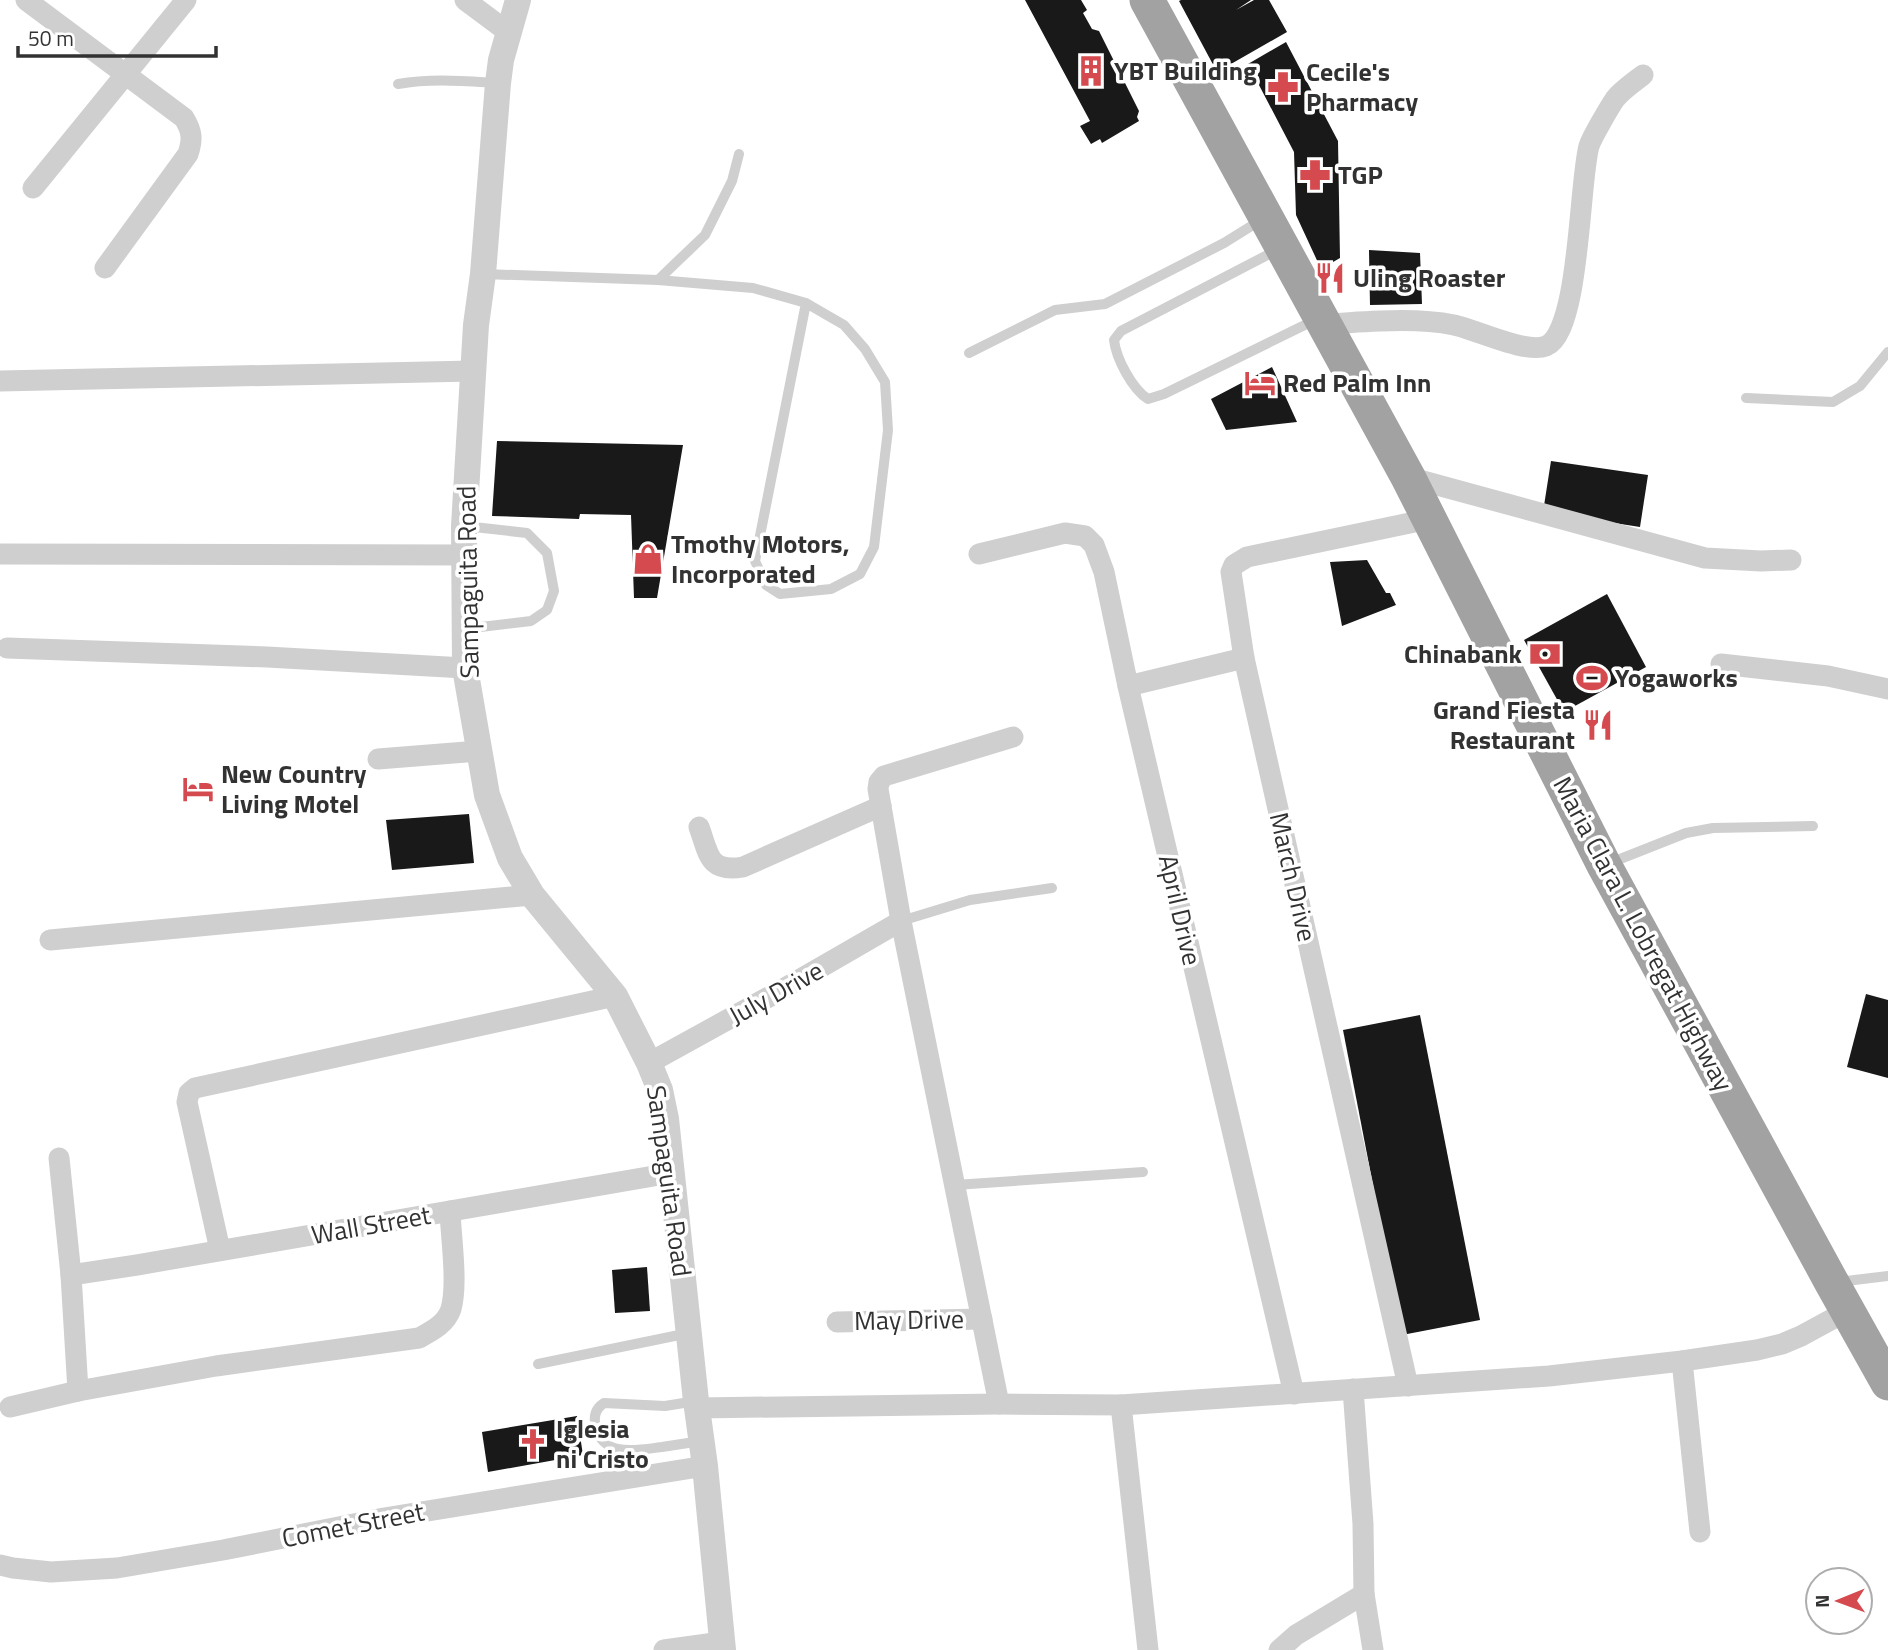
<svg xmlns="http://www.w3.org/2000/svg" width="1888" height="1650" font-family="'Titillium Web',sans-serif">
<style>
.building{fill:#191919}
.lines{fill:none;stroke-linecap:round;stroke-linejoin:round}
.service{stroke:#cfcfcf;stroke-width:10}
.minor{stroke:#cfcfcf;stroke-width:21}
.tertiary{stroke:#cfcfcf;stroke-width:26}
.trunk{stroke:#a2a2a2;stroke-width:35}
.labels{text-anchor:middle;stroke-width:7;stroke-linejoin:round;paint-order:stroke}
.poi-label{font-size:26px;font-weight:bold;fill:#323232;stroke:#fff;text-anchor:start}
.street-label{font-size:26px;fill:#323232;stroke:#fff}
</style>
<rect width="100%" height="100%" fill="#fff"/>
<g class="building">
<polygon points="1025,0 1081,0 1087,10 1083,13 1092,29 1099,31 1139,111 1137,117 1139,121 1102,143 1100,139 1091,144 1080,126 1090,121"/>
<polygon points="1181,0 1251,0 1236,10 1254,0 1269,0 1287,32 1217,72 1179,1"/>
<polygon points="1286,42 1338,141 1340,258 1321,269 1296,215 1294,152 1248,64"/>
<polygon points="1369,250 1420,253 1422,304 1370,305"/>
<polygon points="1272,367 1297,422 1226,430 1211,399"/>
<polygon points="497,441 683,445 657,598 634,598 631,515 580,514 579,519 492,516"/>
<polygon points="1551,461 1648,475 1640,527 1543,512"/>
<polygon points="1367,560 1386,593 1390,593 1396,605 1342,626 1330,562"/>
<polygon points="1607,594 1646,667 1564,712 1524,640"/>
<polygon points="469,814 474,863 392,870 386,820"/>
<polygon points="1866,994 1888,1000 1888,1078 1847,1067"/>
<polygon points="1420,1015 1480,1320 1402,1335 1343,1030"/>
<polygon points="647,1267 650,1311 615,1313 612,1270"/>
<polygon points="577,1416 583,1455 488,1472 482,1432"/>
</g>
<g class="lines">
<g class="service">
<path d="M398,84C431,78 464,81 497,83"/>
<path d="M1277,250L1121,331L1114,340C1116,358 1132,389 1148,399L1164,394L1317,319"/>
<polyline points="483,274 658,280 753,288 806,303 844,325 865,349 885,382 888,430 874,547 860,574 831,589 780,594 766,585 755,561 806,303"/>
<polyline points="658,280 705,235 732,181 739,154"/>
<polyline points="969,353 1055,310 1105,304 1224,243 1261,220"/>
<polyline points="1746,398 1833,402 1860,386 1888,352"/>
<polyline points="464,629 531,621 547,610 554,591 547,553 527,533 465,526"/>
<polyline points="1610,863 1686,833 1713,828 1813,826"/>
<polyline points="901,921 970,900 1052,888"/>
<polyline points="955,1185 1143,1172"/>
<polyline points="1838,1282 1888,1276"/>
<polyline points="538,1364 689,1333"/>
<path d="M696,1401L665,1406L604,1403C595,1409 593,1417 596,1427C603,1458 638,1450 662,1447C675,1445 688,1443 701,1441"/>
</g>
<g class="minor">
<path d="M26,0L184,118C192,131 193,139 188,154L105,268"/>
<polyline points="465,0 508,32"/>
<polyline points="33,188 186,0"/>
<path d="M1326,324C1368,322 1412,317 1454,325C1477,330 1526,354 1546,346C1580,332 1579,182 1589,146C1592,137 1609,108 1615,99C1622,90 1634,82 1643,75"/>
<polyline points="0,381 473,371"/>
<polyline points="1408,477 1705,558 1761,561 1791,560"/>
<polyline points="0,554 463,555"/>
<polyline points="979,554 1065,533 1085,536 1094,545 1104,572 1128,686 1294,1394"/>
<polyline points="7,648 267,657 465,668"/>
<polyline points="1721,664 1828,676 1888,689"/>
<polyline points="1128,686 1244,658"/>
<polyline points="378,759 479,751"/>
<path d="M699,827C709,854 708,873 743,867L881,806"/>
<polyline points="50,940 532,895"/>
<polyline points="649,1063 785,988 901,921"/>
<polyline points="59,1158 71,1275 78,1391"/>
<polyline points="220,1250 187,1102 189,1093 195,1088 615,996"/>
<polyline points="71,1275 137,1265 671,1173"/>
<polyline points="837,1322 982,1319"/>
<polyline points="1682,1361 1700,1532"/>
<polyline points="1408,1386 1244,658 1231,572 1234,565 1247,557 1429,519"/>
<polyline points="1353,1389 1363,1524 1364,1594 1373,1650"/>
<polyline points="999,1404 901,921 878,789 879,782 884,776 1013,737"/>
<polyline points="1121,1405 1148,1650"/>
<path d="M10,1407L78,1391L216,1366L419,1338C432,1331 446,1324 451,1309C458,1284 451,1238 450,1211"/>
<polyline points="697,1408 999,1404 1121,1405 1549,1376 1682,1361 1757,1350 1782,1344 1801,1336 1847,1311"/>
<polyline points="0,1565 13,1568 51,1572 117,1568 223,1550 384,1518 705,1466"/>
<polyline points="664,1650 722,1642"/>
<polyline points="1279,1650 1296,1635 1364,1594"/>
</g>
<polyline class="tertiary" points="518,0 501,60 498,83 483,274 476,325 464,526 465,668 487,795 510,858 532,895 615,996 649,1063 660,1090 666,1119 696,1401 705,1466 723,1650"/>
<polyline class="trunk" points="1147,0 1408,477 1604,865 1832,1283 1888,1383"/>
</g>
<defs>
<symbol id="building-bare" viewBox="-9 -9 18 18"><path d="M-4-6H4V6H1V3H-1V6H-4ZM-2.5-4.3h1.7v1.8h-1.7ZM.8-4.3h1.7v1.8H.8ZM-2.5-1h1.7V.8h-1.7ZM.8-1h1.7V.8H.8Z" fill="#d44a4f" stroke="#fff" stroke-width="2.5" paint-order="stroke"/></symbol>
<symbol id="pharmacy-bare" viewBox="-9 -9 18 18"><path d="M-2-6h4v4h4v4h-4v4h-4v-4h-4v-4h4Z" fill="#d44a4f" stroke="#fff" stroke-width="2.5" paint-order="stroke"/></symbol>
<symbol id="restaurant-bare" viewBox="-9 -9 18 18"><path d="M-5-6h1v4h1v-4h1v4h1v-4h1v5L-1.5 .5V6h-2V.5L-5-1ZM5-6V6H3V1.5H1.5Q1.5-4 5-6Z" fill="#d44a4f" stroke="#fff" stroke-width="2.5" paint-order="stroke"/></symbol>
<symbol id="hotel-bare" viewBox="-9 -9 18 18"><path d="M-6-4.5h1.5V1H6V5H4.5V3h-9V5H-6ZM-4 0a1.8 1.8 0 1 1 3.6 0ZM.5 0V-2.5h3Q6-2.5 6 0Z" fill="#d44a4f" stroke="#fff" stroke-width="2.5" paint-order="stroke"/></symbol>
<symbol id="shop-bare" viewBox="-9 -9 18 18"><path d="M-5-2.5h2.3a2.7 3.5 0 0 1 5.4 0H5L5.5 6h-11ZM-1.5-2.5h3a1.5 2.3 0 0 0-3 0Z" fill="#d44a4f" stroke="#fff" stroke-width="2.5" paint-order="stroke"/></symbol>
<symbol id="bank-bare" viewBox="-9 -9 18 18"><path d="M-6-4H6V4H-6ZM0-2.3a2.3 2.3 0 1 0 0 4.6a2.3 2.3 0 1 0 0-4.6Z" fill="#d44a4f" stroke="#fff" stroke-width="2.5" paint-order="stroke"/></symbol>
<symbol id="stadium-bare" viewBox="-9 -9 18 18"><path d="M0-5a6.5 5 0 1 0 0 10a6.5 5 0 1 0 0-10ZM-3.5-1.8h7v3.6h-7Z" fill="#d44a4f" stroke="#fff" stroke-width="2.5" paint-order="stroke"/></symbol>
<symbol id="church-bare" viewBox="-9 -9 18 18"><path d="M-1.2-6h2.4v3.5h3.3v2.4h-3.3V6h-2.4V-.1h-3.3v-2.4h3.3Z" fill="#d44a4f" stroke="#fff" stroke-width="2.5" paint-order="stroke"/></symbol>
</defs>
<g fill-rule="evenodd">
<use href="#building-bare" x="1069" y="49" width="44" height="44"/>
<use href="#pharmacy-bare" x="1261" y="65" width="44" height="44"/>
<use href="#pharmacy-bare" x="1293" y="153" width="44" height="44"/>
<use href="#restaurant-bare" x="1308" y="256" width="44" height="44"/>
<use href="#hotel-bare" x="1238" y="361" width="44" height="44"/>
<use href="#shop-bare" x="626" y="537" width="44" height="44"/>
<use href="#bank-bare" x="1523" y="632" width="44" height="44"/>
<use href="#stadium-bare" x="1570" y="656" width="44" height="44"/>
<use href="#restaurant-bare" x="1576" y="703" width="44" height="44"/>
<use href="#hotel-bare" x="176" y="767" width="44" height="44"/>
<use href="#church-bare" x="511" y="1422" width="44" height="44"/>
</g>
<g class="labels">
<g class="poi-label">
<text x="1114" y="80">YBT Building</text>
<text x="1306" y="81">Cecile's<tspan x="1306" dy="30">Pharmacy</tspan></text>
<text x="1338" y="184">TGP</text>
<text x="1353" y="287">Uling Roaster</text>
<text x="1283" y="392">Red Palm Inn</text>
<text x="671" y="553">Tmothy Motors,<tspan x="671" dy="30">Incorporated</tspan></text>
<text x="1522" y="663" text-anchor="end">Chinabank</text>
<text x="1615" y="687">Yogaworks</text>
<text x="1575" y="719" text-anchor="end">Grand Fiesta<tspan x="1575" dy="30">Restaurant</tspan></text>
<text x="221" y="783">New Country<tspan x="221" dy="30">Living Motel</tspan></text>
<text x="556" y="1438">Iglesia<tspan x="556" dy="30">ni Cristo</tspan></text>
</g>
<g class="street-label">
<text transform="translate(468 582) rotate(-91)" y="9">Sampaguita Road</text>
<text transform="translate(1293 877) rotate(77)" y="9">March Drive</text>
<text transform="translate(1180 910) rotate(77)" y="9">April Drive</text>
<text transform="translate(1643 934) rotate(62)" y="9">Maria Clara L. Lobregat Highway</text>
<text transform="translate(776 993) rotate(-29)" y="9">July Drive</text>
<text transform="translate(669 1181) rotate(82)" y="9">Sampaguita Road</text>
<text transform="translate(371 1225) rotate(-10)" y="9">Wall Street</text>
<text transform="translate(909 1320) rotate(-1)" y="9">May Drive</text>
<text transform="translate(353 1525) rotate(-11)" y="9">Comet Street</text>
</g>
</g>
<g transform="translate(1839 1601) rotate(269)"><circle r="33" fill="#ffffff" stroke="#adadad" stroke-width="2"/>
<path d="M0-5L12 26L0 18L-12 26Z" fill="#d44a4f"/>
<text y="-10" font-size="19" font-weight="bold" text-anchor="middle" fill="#323232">N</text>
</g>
<path d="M18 46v10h198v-10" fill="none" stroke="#323232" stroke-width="3.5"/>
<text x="28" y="46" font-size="21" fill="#323232" stroke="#ffffff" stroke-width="5" paint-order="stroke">50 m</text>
</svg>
